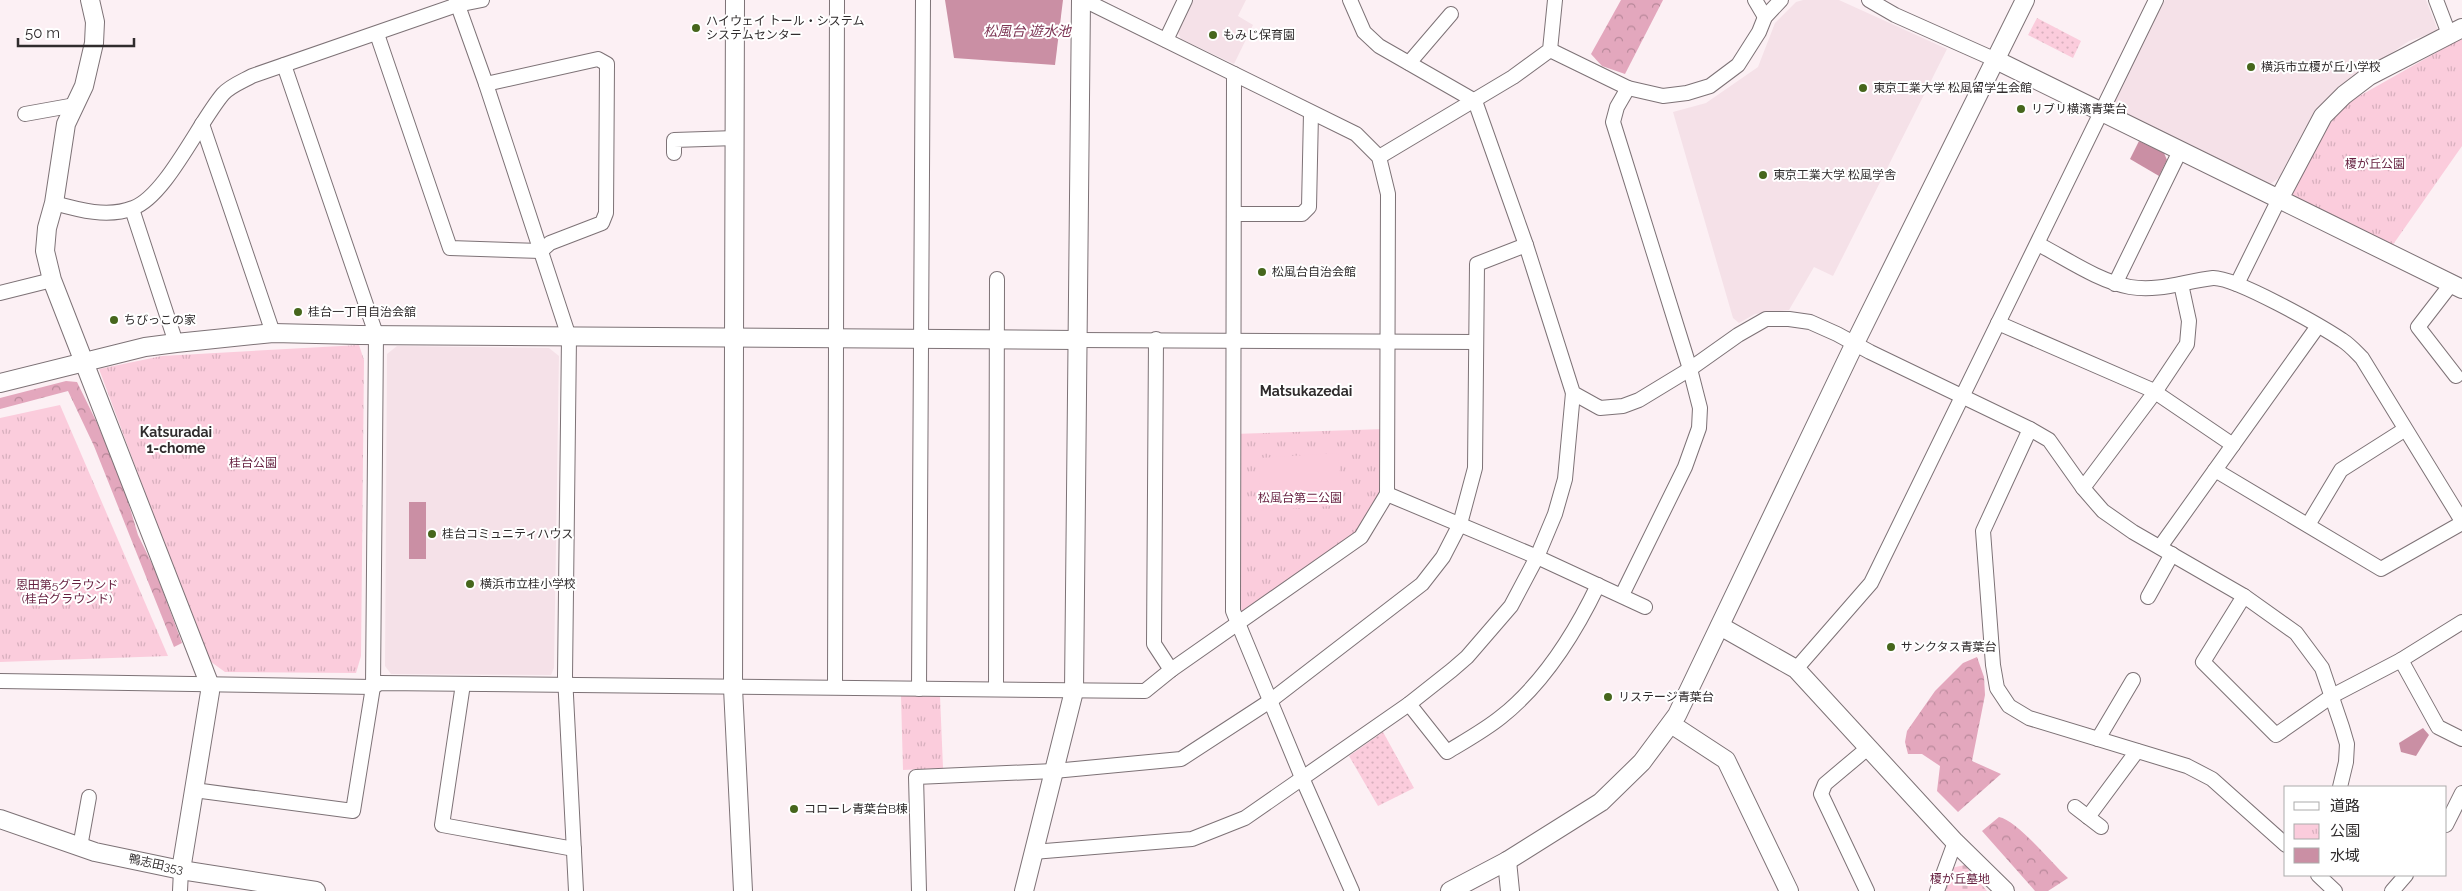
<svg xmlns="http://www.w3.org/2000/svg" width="2462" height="891" font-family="Raleway,'Noto Sans JP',sans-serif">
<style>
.built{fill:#f5e1e8}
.grass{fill:url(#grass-dots)}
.forest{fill:url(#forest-crowns)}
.cemetery{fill:url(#cemetery-stones)}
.park{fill:url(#park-tufts)}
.pitch{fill:#fbccdc}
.water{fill:#ca8fa4}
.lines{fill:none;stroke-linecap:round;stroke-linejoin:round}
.minor-casing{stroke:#7d7276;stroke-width:16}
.tertiary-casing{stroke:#7d7276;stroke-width:20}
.minor{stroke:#fff;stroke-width:14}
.tertiary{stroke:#fff;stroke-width:18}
.poi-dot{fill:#46661c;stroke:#fff;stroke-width:2}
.labels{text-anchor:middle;stroke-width:4;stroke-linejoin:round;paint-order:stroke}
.poi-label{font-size:12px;fill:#302c2d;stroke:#fff;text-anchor:start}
.park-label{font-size:12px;fill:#651f3f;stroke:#fff}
.street-label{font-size:12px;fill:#302c2d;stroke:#fff}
.water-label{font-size:14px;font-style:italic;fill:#7e3554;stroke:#fff}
.neighbourhood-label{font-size:14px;font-weight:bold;fill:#302c2d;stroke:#fff}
</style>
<defs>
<pattern id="grass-dots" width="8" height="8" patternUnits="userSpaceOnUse" patternTransform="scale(1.25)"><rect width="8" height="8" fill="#fbccdc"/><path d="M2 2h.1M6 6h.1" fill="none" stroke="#d7afbd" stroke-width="1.8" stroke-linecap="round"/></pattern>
<pattern id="forest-crowns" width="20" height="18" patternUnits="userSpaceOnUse" patternTransform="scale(1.25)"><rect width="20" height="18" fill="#e3a7bd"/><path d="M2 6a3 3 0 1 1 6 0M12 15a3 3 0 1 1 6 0" fill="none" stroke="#b8889a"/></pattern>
<pattern id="cemetery-stones" width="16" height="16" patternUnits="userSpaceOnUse" patternTransform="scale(1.25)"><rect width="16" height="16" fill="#fbccdc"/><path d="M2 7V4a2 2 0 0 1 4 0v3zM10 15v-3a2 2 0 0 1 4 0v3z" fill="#d7afbd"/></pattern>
<pattern id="park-tufts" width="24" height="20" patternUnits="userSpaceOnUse" patternTransform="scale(1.25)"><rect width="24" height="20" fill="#fbccdc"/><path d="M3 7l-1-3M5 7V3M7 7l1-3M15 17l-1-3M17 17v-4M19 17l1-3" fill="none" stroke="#d7afbd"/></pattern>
</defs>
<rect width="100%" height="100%" fill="#fcf0f4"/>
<g class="built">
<polygon points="1193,0 1246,0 1238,16 1253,25 1234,64 1181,39 1177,31"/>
<polygon points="1803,0 1839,0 1947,49 1833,276 1814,267 1789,310 1755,314 1739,323 1733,318 1673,112 1706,103 1758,67 1775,23 1796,2"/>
<polygon points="2165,0 2426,0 2438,31 2409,41 2333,93 2312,118 2283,175 2269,185 2120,112 2114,100"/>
<polygon points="397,346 549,348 559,356 554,668 551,675 391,674 385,666 387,354"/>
</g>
<g class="grass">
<polygon points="2037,18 2081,41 2073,58 2028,35"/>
<polygon points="1383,732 1414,788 1378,806 1349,756"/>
</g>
<g class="forest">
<polygon points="1621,0 1663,0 1625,74 1602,66 1591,54"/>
<polygon points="66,381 77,382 98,425 124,488 138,535 155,570 182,643 174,647 94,446 68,391 0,409 0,398"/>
<polygon points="1977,657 1984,677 1985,695 1972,761 2001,774 1958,812 1937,791 1940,766 1922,754 1908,754 1905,742 1907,731 1935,691 1963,663"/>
<path d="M1999,817C2017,820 2052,864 2068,878L2048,891H2035L1982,831Z"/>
</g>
<polygon class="cemetery" points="1965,865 1987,891 1943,891 1951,868"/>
<g class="park">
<polygon points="2462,38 2462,146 2392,246 2290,195 2319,136 2347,103"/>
<polygon points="359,345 364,360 361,656 356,673 225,672 207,659 99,369 162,356"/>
<polygon points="60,405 168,656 0,662 0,418"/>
<polygon points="1385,429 1387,494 1361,537 1238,624 1233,434"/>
<polygon points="901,696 940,696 943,768 903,770"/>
</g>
<polygon class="pitch" points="1338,453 1342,505 1262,511 1258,458"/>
<g class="water">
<polygon points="945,0 1063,0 1055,65 954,58"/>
<polygon points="2139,141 2164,153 2167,160 2159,176 2130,159"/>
<rect x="409" y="502" width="17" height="57"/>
<polygon points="2423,728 2429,735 2416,756 2401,752 2399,743"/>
</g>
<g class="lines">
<defs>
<g id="minor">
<polyline points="456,0 486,84 569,337 565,676 576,891"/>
<polyline points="1350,0 1364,32 1379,46 1475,101 1526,245 1573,393 1600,408 1623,406 1639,400 1690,369 1738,335 1766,319 1789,319 1810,322 1837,334 1870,352 2030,429 2049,440 2083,488 2103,511 2133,532 2244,596 2296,633 2322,668 2342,727 2347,744 2346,762 2340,787"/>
<polyline points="1755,0 1765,17"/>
<polyline points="1869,0 1895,15 1996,60"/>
<polyline points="2436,0 2449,34"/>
<polyline points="377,34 450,248 541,251 550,243 602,223 606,213 607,64 598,59 486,84"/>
<polyline points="1166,40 1185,0"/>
<polyline points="1550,50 1628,88 1663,96 1687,93 1710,86 1738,65 1759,32 1765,17 1781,0"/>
<polyline points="1409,63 1451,14"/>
<polyline points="1234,74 1233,611 1303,780 1352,891"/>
<polyline points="25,114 75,105"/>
<polyline points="202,124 273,333"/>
<polyline points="674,153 674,140 736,138"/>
<polyline points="1379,157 1513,77 1550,50 1555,0"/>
<path d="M54,203C79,210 108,218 133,208C166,196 199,122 223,94C230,86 243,81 252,76L457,5L482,0"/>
<polyline points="132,209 176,343"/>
<polyline points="1234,214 1302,214 1309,207 1311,113"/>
<path d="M2038,244C2067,259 2098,281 2130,287C2159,292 2185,281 2213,278C2235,277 2321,326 2342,340C2350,345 2356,352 2362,358L2462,521"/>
<polyline points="2452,283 2418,327 2456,376"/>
<polyline points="2115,284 2180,151"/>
<polyline points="2237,284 2279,199"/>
<polyline points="0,293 52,280"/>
<polyline points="1998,323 2152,390 2233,445"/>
<polyline points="1156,339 1154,644 1171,670"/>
<polyline points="1077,340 1476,342"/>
<polyline points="2030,429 1983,531 1993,665 1997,688 2009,706 2029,718 2187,766 2212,779 2286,845"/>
<polyline points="2215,470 2381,569 2462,523"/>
<polyline points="2083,488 2155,392 2187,344 2189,321 2181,284"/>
<polyline points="1387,494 1537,557 1645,607"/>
<polyline points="2308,525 2341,470 2404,430"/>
<polyline points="2160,547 2318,326"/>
<polyline points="1622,595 1685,467 1699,428 1700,408 1690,369 1613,122 1617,107 1628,88"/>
<polyline points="2244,596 2203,662 2276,735 2332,696 2401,660 2462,622"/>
<polyline points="2148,597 2172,554"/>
<polyline points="2401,660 2438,727 2462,739"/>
<polyline points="1796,669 1871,583 2156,0"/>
<polyline points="0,681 373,687 380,683 1145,691 1171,670 1361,537 1387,494 1388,194 1379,157 1356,134 1084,0"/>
<polyline points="463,684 442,825 574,849"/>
<polyline points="835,687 837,0"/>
<polyline points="996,688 997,279"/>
<polyline points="919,689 923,0"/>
<path d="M1409,704L1447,752C1465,741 1485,730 1501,717C1544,683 1575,633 1598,585"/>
<polyline points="2098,739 2133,680"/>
<polyline points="194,790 353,811 373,687 376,334 284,65"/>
<polyline points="2075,807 2101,827"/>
<polyline points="2088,817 2137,751"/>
<polyline points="2446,825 2462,793"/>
<polyline points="80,847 89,797"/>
<polyline points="1033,852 1192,839 1245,818 1409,704 1452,670 1467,657 1511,606 1537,557 1555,514 1565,479 1573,393"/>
<polyline points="2318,875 2335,891"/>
<polyline points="180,891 181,870"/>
<polyline points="919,891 916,777 1054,771 1181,759 1270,701 1422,584 1443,557 1460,524 1475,468 1477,264 1526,245"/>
<polyline points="1867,891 1821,794 1825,784 1869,747"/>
<polyline points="1937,891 1955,842"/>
<polyline points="2392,891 2406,875"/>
</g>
<g id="tertiary">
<polyline points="90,0 95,22 94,43 84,86 66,124 54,203 47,228 45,251 52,280 209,683 210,692 181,870"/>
<polyline points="735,0 733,688 743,891"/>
<polyline points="2462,28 2369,76 2344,95 2323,116 2279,199 2462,289"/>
<polyline points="1996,60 2279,199"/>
<polyline points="0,383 145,347 176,343 273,333 359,335 1077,340"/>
<polyline points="1720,626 1796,669 1955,842 2005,891"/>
<polyline points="1671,724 1726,760 1789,891"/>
<polyline points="0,819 95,852 181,870 316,891"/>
<polyline points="1507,861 1510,891"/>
<polyline points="1024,891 1074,691 1081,0"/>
<polyline points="1450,891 1507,861 1601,802 1642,762 1677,715 1855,343 2025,0"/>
</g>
</defs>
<use href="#minor" class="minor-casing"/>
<use href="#tertiary" class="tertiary-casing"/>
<use href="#minor" class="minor"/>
<use href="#tertiary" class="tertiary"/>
</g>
<g class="poi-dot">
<circle cx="696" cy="28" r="5"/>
<circle cx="1213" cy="35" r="5"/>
<circle cx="2251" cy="67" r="5"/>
<circle cx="1863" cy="88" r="5"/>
<circle cx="2021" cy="109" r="5"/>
<circle cx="1763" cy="175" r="5"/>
<circle cx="1262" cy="272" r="5"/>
<circle cx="298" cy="312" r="5"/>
<circle cx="114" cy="320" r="5"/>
<circle cx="432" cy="534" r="5"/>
<circle cx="470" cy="584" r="5"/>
<circle cx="1891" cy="647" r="5"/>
<circle cx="1608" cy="697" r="5"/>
<circle cx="794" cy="809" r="5"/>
</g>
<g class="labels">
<g class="poi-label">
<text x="706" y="25">ハイウェイ トール・システム<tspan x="706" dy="14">システムセンター</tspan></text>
<text x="1223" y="39">もみじ保育園</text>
<text x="2261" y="71">横浜市立榎が丘小学校</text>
<text x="1873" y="92">東京工業大学 松風留学生会館</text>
<text x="2031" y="113">リブリ横濱青葉台</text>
<text x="1773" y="179">東京工業大学 松風学舎</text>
<text x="1272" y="276">松風台自治会館</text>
<text x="308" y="316">桂台一丁目自治会舘</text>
<text x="124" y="324">ちびっこの家</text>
<text x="442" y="538">桂台コミュニティハウス</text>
<text x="480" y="588">横浜市立桂小学校</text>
<text x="1901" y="651">サンクタス青葉台</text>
<text x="1618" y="701">リステージ青葉台</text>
<text x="804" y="813">コローレ青葉台B棟</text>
</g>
<g class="park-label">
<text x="2375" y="168">榎が丘公園</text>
<text x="253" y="467">桂台公園</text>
<text x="1300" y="502">松風台第二公園</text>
<text x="67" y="589">恩田第5グラウンド<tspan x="67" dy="14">(桂台グラウンド)</tspan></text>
<text x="1960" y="883">榎が丘墓地</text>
</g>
<g class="street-label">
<text transform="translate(156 864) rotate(12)" y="4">鴨志田353</text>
</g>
<g class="water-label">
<text x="1027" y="36">松風台 遊水池</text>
</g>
<g class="neighbourhood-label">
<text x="1306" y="396">Matsukazedai</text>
<text x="176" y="437">Katsuradai<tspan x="176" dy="16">1-chome</tspan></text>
</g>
</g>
<rect x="2284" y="786" width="162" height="90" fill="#ffffff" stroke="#acabab"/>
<rect x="2294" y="802" width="25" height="8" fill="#ffffff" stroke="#acabab"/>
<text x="2330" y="811" font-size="15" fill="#302c2d">道路</text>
<rect x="2294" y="824" width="25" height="15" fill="url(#park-tufts)" stroke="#acabab"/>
<text x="2330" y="836" font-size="15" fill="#302c2d">公園</text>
<rect x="2294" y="848" width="25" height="15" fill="#ca8fa4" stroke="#acabab"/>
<text x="2330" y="861" font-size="15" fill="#302c2d">水域</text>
<path d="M18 38v8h116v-8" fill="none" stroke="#302c2d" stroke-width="2.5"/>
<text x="25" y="38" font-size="15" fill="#302c2d" stroke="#ffffff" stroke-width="4" paint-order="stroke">50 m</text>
</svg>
